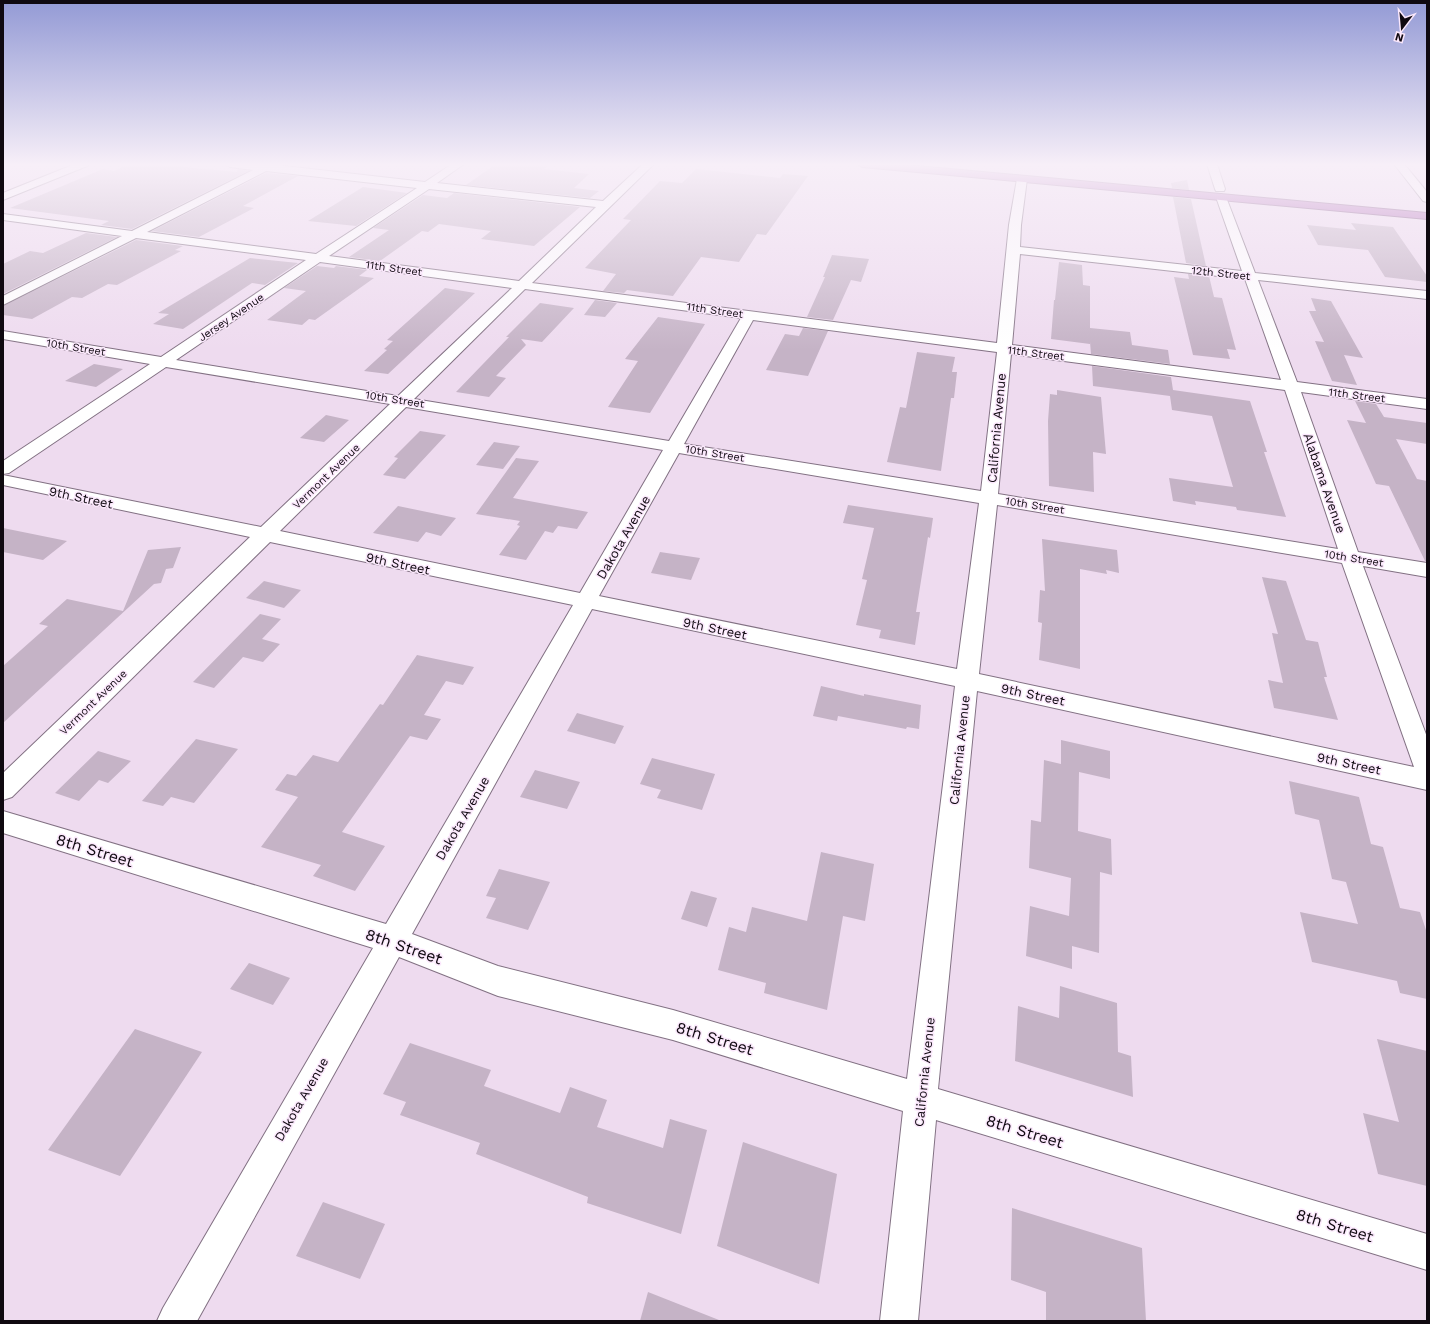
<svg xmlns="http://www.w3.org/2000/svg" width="1430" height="1324" font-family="'Work Sans',sans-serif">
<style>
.building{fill:#c5b3c6}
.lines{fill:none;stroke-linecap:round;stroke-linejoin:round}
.minor-casing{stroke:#827183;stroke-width:2}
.highway-casing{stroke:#77477b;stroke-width:2}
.minor{fill:#fff;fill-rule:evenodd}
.highway{fill:#af68b5;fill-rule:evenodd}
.labels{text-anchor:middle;stroke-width:3;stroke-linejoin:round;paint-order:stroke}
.far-street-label{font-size:11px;fill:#0f0910;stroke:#fbe8fc}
.street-label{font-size:13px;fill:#0f0910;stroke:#fbe8fc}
.near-street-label{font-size:16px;fill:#0f0910;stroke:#fbe8fc}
</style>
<rect width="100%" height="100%" fill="#eedbef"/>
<g class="building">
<polygon points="129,164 151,164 237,172 238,169 248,171 132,229 101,225 109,221 10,208 103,169 114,171"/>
<polygon points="496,164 551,164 544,169 589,174 574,188 599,191 590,198 466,185"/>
<polygon points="696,169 780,178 783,174 808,176 766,235 757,234 739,262 701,257 673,296 627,290 624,293 603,291 616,274 585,268 631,220 623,219 660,181 682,183"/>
<polygon points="266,173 298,176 243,206 254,208 199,237 152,231"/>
<polygon points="1187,180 1189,190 1172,188 1171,183"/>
<polygon points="363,187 407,193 356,226 308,221"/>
<polygon points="454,193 580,207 534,246 481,239 491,231 439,224 428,232 422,231 380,261 349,257 389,230 373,228 423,195 447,198"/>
<polygon points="1173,197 1191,199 1206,266 1186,263"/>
<polygon points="1351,223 1393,227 1427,276 1427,282 1385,277 1368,250 1318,245 1307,225 1356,230"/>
<polygon points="86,233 117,237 3,294 3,264 30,251 43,253"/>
<polygon points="136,240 183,246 175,250 181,251 117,285 108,284 82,298 72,297 32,319 3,315 3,306"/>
<polygon points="832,255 869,259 861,282 851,280 833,320 807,317 825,277 823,277"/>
<polygon points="250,258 298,263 265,285 252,283 183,329 153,324 169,314 158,313"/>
<polygon points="1059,262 1082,265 1083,285 1090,286 1090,328 1130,332 1132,345 1168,350 1170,364 1091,354 1090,342 1090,344 1051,339 1054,300 1055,300"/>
<polygon points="317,266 334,268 336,266 367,270 359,276 374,278 315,320 309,319 302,325 267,320 306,291 284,288"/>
<polygon points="1188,274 1209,276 1214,297 1222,298 1236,350 1227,349 1230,359 1193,355 1174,277 1189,279"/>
<polygon points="445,288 475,293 388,374 364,371 387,350 384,349 393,341 387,340"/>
<polygon points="1311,298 1331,301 1363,358 1344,355 1357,385 1332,381 1315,341 1324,342 1309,311 1316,311"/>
<polygon points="595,300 617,303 605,317 584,315"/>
<polygon points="540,303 574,308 542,342 521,339 526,345 496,376 506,378 489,397 456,392 509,337 506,337"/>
<polygon points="658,317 705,324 650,413 608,407 638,361 625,359"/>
<polygon points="803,328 828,331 808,376 766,370 785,334 799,336"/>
<polygon points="917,352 955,357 952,372 957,372 954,398 951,398 941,471 887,462 900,407 906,408"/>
<polygon points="94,364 123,369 96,387 65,381"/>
<polygon points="1092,366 1171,377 1173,390 1250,401 1267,452 1264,452 1286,517 1237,510 1236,507 1195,501 1196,505 1173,501 1169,478 1233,487 1212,416 1172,410 1170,396 1093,386"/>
<polygon points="1057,390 1101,397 1106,454 1093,452 1094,492 1049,486 1048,421 1050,394 1057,395"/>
<polygon points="1355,401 1376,404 1384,417 1427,423 1427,444 1396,439 1417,479 1427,481 1427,561 1425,561 1389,486 1376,484 1347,420 1366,423"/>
<polygon points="326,415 349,420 324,442 300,438"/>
<polygon points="420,431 446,435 405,479 383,475 398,458 394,457"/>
<polygon points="494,442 520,446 503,469 476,465"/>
<polygon points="516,458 539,461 513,498 588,512 577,529 558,526 553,533 545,531 526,560 499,555 520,526 517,525 520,521 476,514"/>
<polygon points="848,505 933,518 930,538 928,537 916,612 920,612 915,645 879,638 881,630 856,625 867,580 862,579 874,528 843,523"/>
<polygon points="398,506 456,518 441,536 426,532 418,542 373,533"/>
<polygon points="3,528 67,541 43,560 3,552"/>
<polygon points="1042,539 1117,550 1119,573 1106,570 1107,574 1080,569 1080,669 1039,660 1042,623 1038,622 1040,590 1045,591"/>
<polygon points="181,547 173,568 166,569 161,583 154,584 3,723 3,666 48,626 39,624 67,599 123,611 148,550"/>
<polygon points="660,552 700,558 691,580 651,573"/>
<polygon points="1262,577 1286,581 1306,640 1318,642 1327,677 1324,677 1338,720 1274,708 1268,680 1283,683 1272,633 1278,634"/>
<polygon points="264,581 301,590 284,608 246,598"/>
<polygon points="260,614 281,619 262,639 280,644 263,662 243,657 214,688 193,682"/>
<polygon points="417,655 474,667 463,685 446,681 424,715 441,719 427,740 410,736 342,832 385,846 355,891 313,876 321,865 261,847 298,797 275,790 287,774 296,776 313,755 338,762 380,704 383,705"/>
<polygon points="821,686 864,696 864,694 921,705 919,729 907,727 906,729 838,716 837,721 813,716"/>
<polygon points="577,713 624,726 615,744 567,731"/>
<polygon points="196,739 238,749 194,803 171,797 163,806 142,801"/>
<polygon points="1061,740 1110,751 1110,779 1079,772 1078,831 1111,839 1112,875 1100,872 1099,953 1072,946 1072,969 1026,956 1030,906 1069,916 1071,878 1029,868 1031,820 1041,822 1044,760 1061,764"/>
<polygon points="98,751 131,761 108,783 99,780 79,801 55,793"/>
<polygon points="652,758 715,774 702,810 657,798 661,790 640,784"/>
<polygon points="535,770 580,782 567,809 520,797"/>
<polygon points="1289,781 1359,797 1371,844 1383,847 1400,908 1420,912 1427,933 1427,999 1400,993 1397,981 1312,962 1300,912 1358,924 1346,882 1332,879 1319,820 1295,814"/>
<polygon points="821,852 874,864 865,921 843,916 827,1010 764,993 766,983 718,970 729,927 746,932 752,907 807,921"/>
<polygon points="499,869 550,882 528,930 486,918 496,898 486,896"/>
<polygon points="691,891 717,898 707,927 681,919"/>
<polygon points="249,963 290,978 273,1005 230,989"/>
<polygon points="1060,986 1117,1003 1118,1052 1131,1056 1133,1097 1015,1061 1018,1006 1059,1018"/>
<polygon points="135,1029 202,1052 120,1176 48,1150"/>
<polygon points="1377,1039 1427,1051 1427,1186 1378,1174 1363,1113 1399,1122"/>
<polygon points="410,1043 491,1070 484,1086 560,1113 570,1087 607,1100 597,1127 663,1148 670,1119 707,1130 681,1234 587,1203 588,1197 476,1154 480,1143 400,1115 406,1102 383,1094"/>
<polygon points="743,1142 837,1174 819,1284 717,1246"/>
<polygon points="323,1202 385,1224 360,1279 296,1256"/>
<polygon points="1012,1208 1142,1248 1146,1321 1046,1321 1046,1292 1011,1280"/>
<polygon points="648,1292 719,1320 719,1321 640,1321"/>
</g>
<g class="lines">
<defs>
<g id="minor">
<polygon points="75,164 89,164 87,166 3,200 3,193"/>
<path d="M225,164H267L425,182L452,164H464L437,183L603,201L643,164H654L532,283L997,343L1009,225L1017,179L1022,176L1027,179L1021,225L1020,247L1242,271L1216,197L1221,194L1226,197L1255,273L1427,291V299L1258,280L1297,382L1427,399V409L1301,392L1358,552L1427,563V577L1363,566L1427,737V790L977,691L938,1089L1427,1234V1270L936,1120L918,1321H880L903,1111L673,1040L498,996L399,957L197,1321H157L163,1308L373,948L3,833V811L386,924L573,605L270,542L12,797L3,800V773L250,537L3,485V475L261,527L390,404L166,367L9,473L3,474V461L150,364L3,339V331L161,357L306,260L136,238L3,305V296L122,236L3,220V214L132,231L253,170L230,167ZM266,171L417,188L316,254L147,232ZM429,189L596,207L519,281L329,256ZM1020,254L1245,279L1281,380L1012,345ZM320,262L512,288L398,396L176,360ZM525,289L741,318L669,441L414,399ZM753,320L997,352L981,491L684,444ZM1011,354L1285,390L1338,549L998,494ZM406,407L663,450L580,593L280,531ZM679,453L979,503L957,669L599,596ZM997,505L1342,563L1414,767L979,674ZM592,609L955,686L907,1079L673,1010L498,966L412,934Z"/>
<polygon points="1207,164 1217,164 1225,189 1224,191 1216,191 1215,189"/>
<polygon points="1394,164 1404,164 1427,192 1427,202 1423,201"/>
</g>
<polygon id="highway" points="857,164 896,164 1427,213 1427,219 862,167"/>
</defs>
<use href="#minor" class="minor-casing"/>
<use href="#highway" class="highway-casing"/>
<use href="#minor" class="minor"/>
<use href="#highway" class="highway"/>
</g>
<linearGradient id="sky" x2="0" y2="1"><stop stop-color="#939ad5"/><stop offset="0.47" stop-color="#f7eff8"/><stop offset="1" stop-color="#f7eff8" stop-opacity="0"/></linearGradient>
<rect width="1430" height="350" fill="url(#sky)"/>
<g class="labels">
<g class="far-street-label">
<text transform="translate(394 268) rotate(8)" y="4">11th Street</text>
<text transform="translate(1221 273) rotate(6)" y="4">12th Street</text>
<text transform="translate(715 310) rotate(8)" y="4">11th Street</text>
<text transform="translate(231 317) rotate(-34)" y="4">Jersey Avenue</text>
<text transform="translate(76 347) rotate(9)" y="4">10th Street</text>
<text transform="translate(1036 353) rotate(7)" y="4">11th Street</text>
<text transform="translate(1357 395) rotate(7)" y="4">11th Street</text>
<text transform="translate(395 399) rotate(9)" y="4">10th Street</text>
<text transform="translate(715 453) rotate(9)" y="4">10th Street</text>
<text transform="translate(326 476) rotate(-44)" y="4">Vermont Avenue</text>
<text transform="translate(1035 505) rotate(9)" y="4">10th Street</text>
<text transform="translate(1354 558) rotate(9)" y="4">10th Street</text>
<text transform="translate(93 702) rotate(-44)" y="4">Vermont Avenue</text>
</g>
<g class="street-label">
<text transform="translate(996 428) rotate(-85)" y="5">California Avenue</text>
<text transform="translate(1325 483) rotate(71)" y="5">Alabama Avenue</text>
<text transform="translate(81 497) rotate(12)" y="5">9th Street</text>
<text transform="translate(623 537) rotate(-60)" y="5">Dakota Avenue</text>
<text transform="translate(398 563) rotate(12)" y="5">9th Street</text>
<text transform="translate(715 628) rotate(12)" y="5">9th Street</text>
<text transform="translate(1033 694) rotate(12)" y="5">9th Street</text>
<text transform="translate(959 750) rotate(-84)" y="5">California Avenue</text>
<text transform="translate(1349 763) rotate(12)" y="5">9th Street</text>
<text transform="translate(462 818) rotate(-60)" y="5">Dakota Avenue</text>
<text transform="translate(924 1072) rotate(-84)" y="5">California Avenue</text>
<text transform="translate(301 1099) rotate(-60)" y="5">Dakota Avenue</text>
</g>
<g class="near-street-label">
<text transform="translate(95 850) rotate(17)" y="6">8th Street</text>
<text transform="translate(404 946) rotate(19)" y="6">8th Street</text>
<text transform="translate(715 1038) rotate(17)" y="6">8th Street</text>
<text transform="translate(1025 1131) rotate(17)" y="6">8th Street</text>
<text transform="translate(1335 1225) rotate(17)" y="6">8th Street</text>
</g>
</g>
<rect width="1430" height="1324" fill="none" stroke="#0f0910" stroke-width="8"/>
<g transform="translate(1402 28) rotate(196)" stroke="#fbe8fc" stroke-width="3" paint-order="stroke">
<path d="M0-3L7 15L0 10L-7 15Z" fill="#0f0910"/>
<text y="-6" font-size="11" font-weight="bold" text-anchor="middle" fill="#0f0910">N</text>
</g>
</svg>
